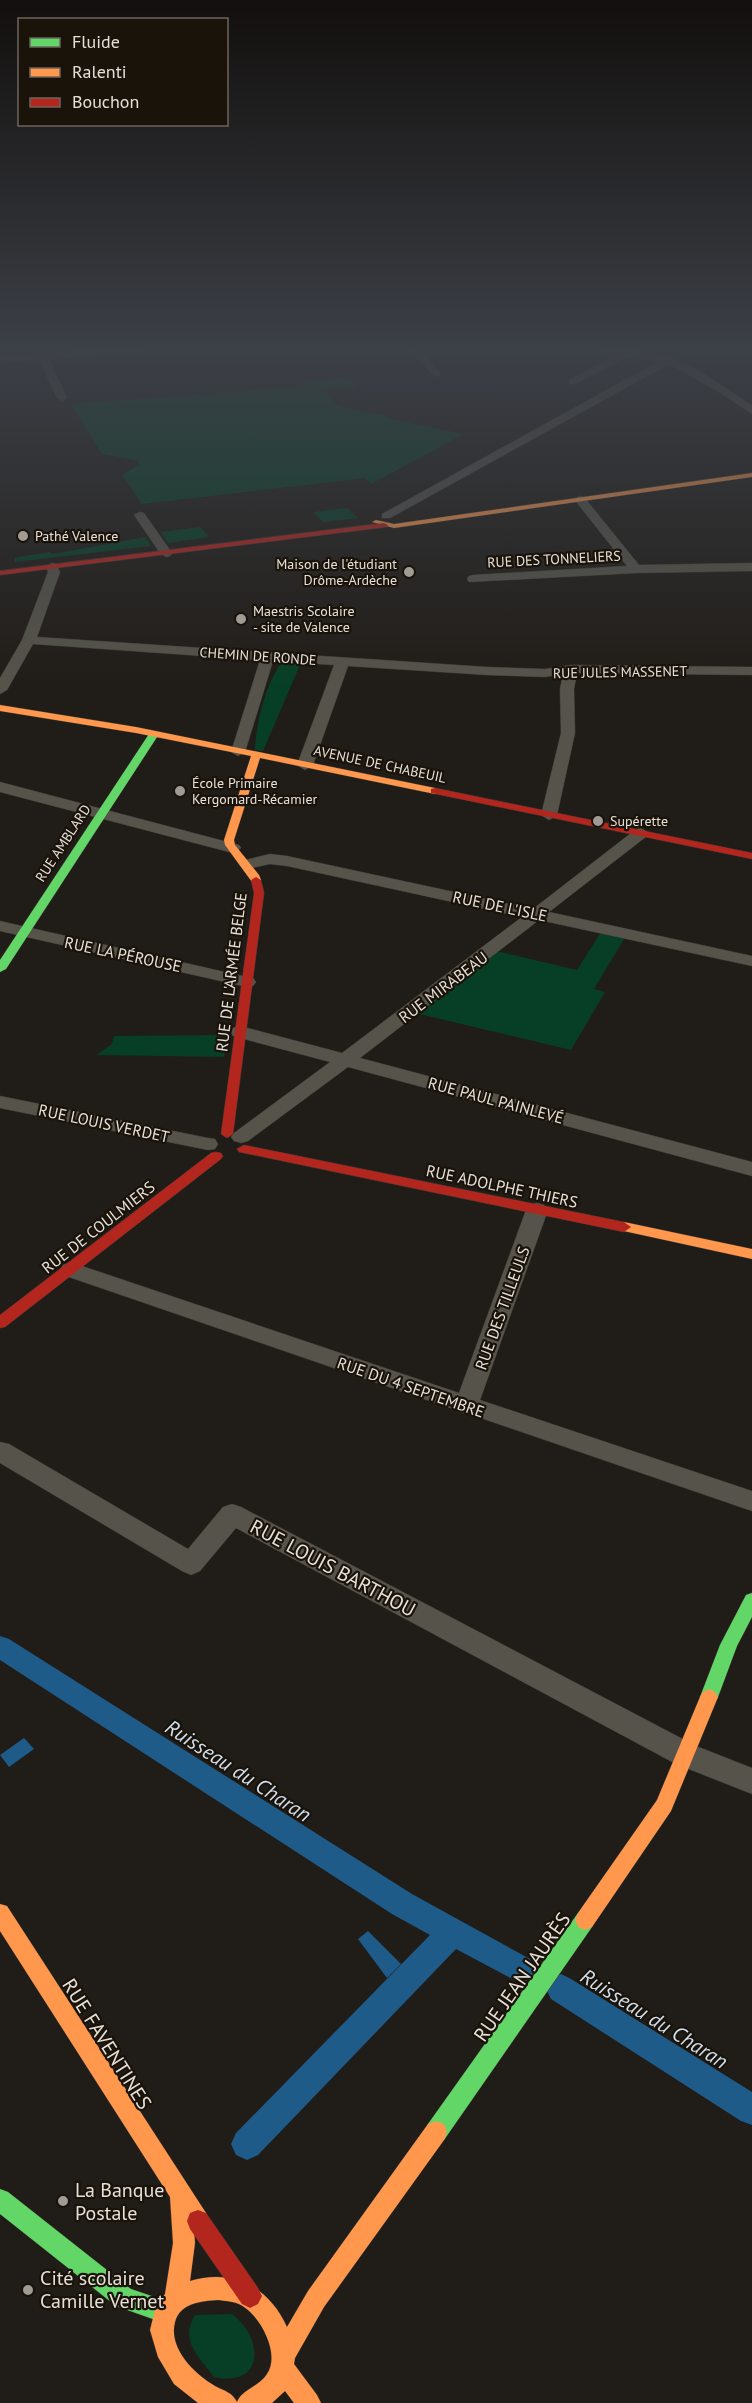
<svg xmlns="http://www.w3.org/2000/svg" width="752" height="2403" font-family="'PT Sans',sans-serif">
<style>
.green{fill:#073f26}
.water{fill:#1f5b89}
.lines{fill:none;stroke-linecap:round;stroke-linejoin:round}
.canal{fill:#1f5b89;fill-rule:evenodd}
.street-casing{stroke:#3b3733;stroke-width:1}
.fast-casing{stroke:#3b3733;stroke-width:1}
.slow-casing{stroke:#3b3733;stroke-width:1}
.jam-casing{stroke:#3b3733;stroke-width:1}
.street{fill:#55534a;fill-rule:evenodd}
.fast{fill:#63d668;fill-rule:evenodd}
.slow{fill:#ff974d;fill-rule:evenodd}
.jam{fill:#b3261e;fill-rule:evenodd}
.poi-dot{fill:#a19b96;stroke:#1a130a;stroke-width:2}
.labels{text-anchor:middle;stroke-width:4.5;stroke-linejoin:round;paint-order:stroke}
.far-poi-label{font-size:14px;fill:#e6e0da;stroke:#1a130a;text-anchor:start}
.far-street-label{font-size:14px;fill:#e6e0da;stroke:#1a130a}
.street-label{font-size:16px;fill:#e6e0da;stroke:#1a130a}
.near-street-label{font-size:20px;fill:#e6e0da;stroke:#1a130a}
.near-poi-label{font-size:20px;fill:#e6e0da;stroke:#1a130a;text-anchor:start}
.near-water-label{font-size:21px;font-style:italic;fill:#cfdfef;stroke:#1a130a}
</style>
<rect width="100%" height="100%" fill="#201c17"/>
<g class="green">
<polygon points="599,348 701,348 684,358 671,359"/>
<polygon points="348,377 358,388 324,391 337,406 389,416 385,418 464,434 371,484 365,478 142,504 122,475 140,464 138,463 140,461 102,454 71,404 300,386 298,382"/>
<polygon points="347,508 358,518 323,522 313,512"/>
<polygon points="200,527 209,537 168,543 161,532"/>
<polygon points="146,537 151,546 15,562 14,558 49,552 53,554"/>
<path d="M283,661L300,665L263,751L255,750C256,724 266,681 283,661Z"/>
<polygon points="603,929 627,934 594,989 605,992 571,1050 411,1012 492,950 577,970"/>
<polygon points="228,1035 224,1057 96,1055 112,1044 114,1036"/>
<path d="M232,2314C264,2338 265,2388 214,2377C199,2356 179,2341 195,2315Z"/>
</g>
<g class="water">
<polygon points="24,1738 34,1749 9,1767 0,1755"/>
<polygon points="368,1931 401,1964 387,1978 358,1939"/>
</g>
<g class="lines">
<g class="canal">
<polygon points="0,1636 9,1639 412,1894 530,1959 535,1969 530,1979 520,1983 456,1949 258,2155 247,2160 236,2155 231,2144 236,2133 430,1935 392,1914 0,1660"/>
<polygon points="561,1974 571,1979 752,2092 752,2125 741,2121 551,1999 546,1989 551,1979"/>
</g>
<defs>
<g id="street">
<polygon points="106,348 149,348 145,351 49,359 67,398 62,401 57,398 39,360 0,363 0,357"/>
<polygon points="408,348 418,348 440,372 440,376 434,376"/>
<path d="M583,348C608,348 648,350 671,358C697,366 730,391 752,406V414L719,392L669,364L390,518H382V514L659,361L627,357L575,384H569V380L616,355Z"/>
<polygon points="580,496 584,497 639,565 752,563 752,571 636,573 469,582 467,579 469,576 473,575 627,566 574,499"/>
<polygon points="140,512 144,513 172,553 170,556 166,557 160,553 134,515"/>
<polygon points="52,563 56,564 60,572 37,637 487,667 545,669 571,665 752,667 752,675 577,673 574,689 575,733 557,815 549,820 541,815 561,733 560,689 563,674 545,677 487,675 348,666 313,765 305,770 297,765 334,665 273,661 245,752 238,756 231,752 260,660 33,644 7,690 0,694 0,678 22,640 48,572 46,567"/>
<polygon points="0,782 239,845 241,848 233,853 0,792"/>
<polygon points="641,828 649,833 647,836 549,912 752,956 752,966 539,920 360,1058 752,1162 752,1176 348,1067 248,1141 241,1143 234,1141 231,1137 234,1133 330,1062 233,1036 231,1032 233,1028 240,1026 342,1053 522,917 287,866 270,864 247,869 241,867 239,864 241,861 270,854 287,856 533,909 635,830"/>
<polygon points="0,921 247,977 253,978 256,982 253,986 247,987 0,931"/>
<polygon points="0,1096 208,1138 215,1139 218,1144 215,1149 208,1150 0,1108"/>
<polygon points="537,1203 544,1205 548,1210 480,1400 752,1491 752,1511 469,1414 458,1412 456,1410 63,1275 60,1270 63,1265 71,1262 79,1265 459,1393 526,1210 530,1205"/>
<polygon points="0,1442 9,1444 188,1549 223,1507 232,1504 241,1507 696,1746 752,1768 752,1794 676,1764 236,1528 200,1571 191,1575 182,1571 0,1463"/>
</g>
<g id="fast">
<polygon points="154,731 159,734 6,969 0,972 0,960 149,734"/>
<polygon points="752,1593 752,1617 737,1646 718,1697 715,1702 709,1705 703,1702 700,1697 720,1645 746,1595"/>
<polygon points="585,1910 592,1913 595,1920 592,1927 444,2140 436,2143 428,2140 425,2132 428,2124 578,1913"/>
<polygon points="0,2189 8,2192 131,2289 172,2303 176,2311 172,2319 164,2323 116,2306 0,2214"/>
</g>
<g id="slow">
<polygon points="752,473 752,477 394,528 372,522 376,520 394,524"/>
<polygon points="0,705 136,727 435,788 440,791 435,794 260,758 234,840 235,845 259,875 261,880 256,883 252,882 225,845 224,840 251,756 136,733 0,711"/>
<polygon points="624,1222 752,1249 752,1259 619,1230 617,1227"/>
<polygon points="709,1689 715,1692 718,1697 671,1811 592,1927 585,1930 578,1927 575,1920 578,1913 657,1800 700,1697 703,1692"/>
<path d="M0,1904L7,1906L206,2213L209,2221L206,2229L198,2232L194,2231L195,2243L190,2281C233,2268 269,2287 287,2327L308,2291L428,2124L436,2121L444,2124L447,2132L444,2140L324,2307L295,2358L294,2364L317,2395L321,2403H294L285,2391L272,2403H198L174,2384L158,2357L150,2330L156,2306L165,2294L173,2243L170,2197L0,1931ZM218,2300C225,2301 234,2301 241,2305C260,2315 281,2354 267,2374C259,2387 242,2389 237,2402C232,2392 224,2391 215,2386C194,2374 168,2348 175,2322C180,2303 201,2301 218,2300Z"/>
</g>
<g id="jam">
<polygon points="384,523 388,525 387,527 0,575 0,571"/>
<polygon points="435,788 752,853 752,859 431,793 431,789"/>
<polygon points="256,877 261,880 264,893 233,1134 227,1138 221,1134 254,893 251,880"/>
<polygon points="244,1145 624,1222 631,1227 624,1232 239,1152 237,1149"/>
<polygon points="216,1152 221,1153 223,1156 221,1159 5,1327 0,1328 0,1315 211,1153"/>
<polygon points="198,2210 206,2213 258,2288 262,2296 258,2304 250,2308 242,2304 190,2229 187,2221 190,2213"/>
</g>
</defs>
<use href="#street" class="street-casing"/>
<use href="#fast" class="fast-casing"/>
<use href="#slow" class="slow-casing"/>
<use href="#jam" class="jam-casing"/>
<use href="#street" class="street"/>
<use href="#fast" class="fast"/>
<use href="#slow" class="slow"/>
<use href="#jam" class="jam"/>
</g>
<linearGradient id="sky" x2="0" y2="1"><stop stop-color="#120f0d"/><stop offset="0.51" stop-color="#3c4047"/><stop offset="1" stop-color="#3c4047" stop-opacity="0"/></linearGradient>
<rect width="752" height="685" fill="url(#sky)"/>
<g class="poi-dot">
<circle cx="23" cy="536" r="6"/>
<circle cx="409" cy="572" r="6"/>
<circle cx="241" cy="619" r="6"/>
<circle cx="180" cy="791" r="6"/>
<circle cx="598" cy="821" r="6"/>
<circle cx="63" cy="2201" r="6"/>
<circle cx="28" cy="2290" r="6"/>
</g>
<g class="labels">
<g class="far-poi-label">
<text x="35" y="541">Pathé Valence</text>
<text x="397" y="569" text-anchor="end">Maison de l'étudiant<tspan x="397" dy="16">Drôme-Ardèche</tspan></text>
<text x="253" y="616">Maestris Scolaire<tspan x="253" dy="16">- site de Valence</tspan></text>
<text x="192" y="788">École Primaire<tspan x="192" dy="16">Kergomard-Récamier</tspan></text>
<text x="610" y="826">Supérette</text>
</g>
<g class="far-street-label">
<text transform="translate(554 559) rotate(-3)" y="5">RUE DES TONNELIERS</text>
<text transform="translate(258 656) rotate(4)" y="5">CHEMIN DE RONDE</text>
<text transform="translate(620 672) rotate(-1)" y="5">RUE JULES MASSENET</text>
<text transform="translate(380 764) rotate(12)" y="5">AVENUE DE CHABEUIL</text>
<text transform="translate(63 843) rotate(-57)" y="5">RUE AMBLARD</text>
</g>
<g class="street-label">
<text transform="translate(500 906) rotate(12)" y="6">RUE DE L'ISLE</text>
<text transform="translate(123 954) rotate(12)" y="6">RUE LA PÉROUSE</text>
<text transform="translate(231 972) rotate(-83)" y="6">RUE DE L'ARMÉE BELGE</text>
<text transform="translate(443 987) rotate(-37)" y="6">RUE MIRABEAU</text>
<text transform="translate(496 1100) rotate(15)" y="6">RUE PAUL PAINLEVÉ</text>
<text transform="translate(104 1123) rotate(12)" y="6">RUE LOUIS VERDET</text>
<text transform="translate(502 1186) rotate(12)" y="6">RUE ADOLPHE THIERS</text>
<text transform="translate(98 1227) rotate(-38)" y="6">RUE DE COULMIERS</text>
<text transform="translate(502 1308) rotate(-70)" y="6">RUE DES TILLEULS</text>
<text transform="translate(411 1387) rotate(19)" y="6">RUE DU 4 SEPTEMBRE</text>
</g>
<g class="near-street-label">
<text transform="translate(333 1568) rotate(28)" y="7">RUE LOUIS BARTHOU</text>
<text transform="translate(522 1977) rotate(-55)" y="7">RUE JEAN JAURÈS</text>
<text transform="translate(107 2044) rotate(58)" y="7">RUE FAVENTINES</text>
</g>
<g class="near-poi-label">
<text x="75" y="2197">La Banque<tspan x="75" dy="23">Postale</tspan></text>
<text x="40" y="2285">Cité scolaire<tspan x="40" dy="23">Camille Vernet</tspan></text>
</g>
<g class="near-water-label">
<text transform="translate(238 1771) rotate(33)" y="7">Ruisseau du Charan</text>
<text transform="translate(654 2019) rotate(32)" y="7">Ruisseau du Charan</text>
</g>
</g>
<rect x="18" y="18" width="210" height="108" fill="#1a130a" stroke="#6c655d" stroke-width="1.5"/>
<rect x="30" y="38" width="30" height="9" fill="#63d668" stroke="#6c655d" stroke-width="1.5"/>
<text x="72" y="48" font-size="18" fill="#e6e0da">Fluide</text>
<rect x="30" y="68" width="30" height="9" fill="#ff974d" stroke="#6c655d" stroke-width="1.5"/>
<text x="72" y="78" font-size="18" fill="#e6e0da">Ralenti</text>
<rect x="30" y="98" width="30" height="9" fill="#b3261e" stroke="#6c655d" stroke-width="1.5"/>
<text x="72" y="108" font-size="18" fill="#e6e0da">Bouchon</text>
</svg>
